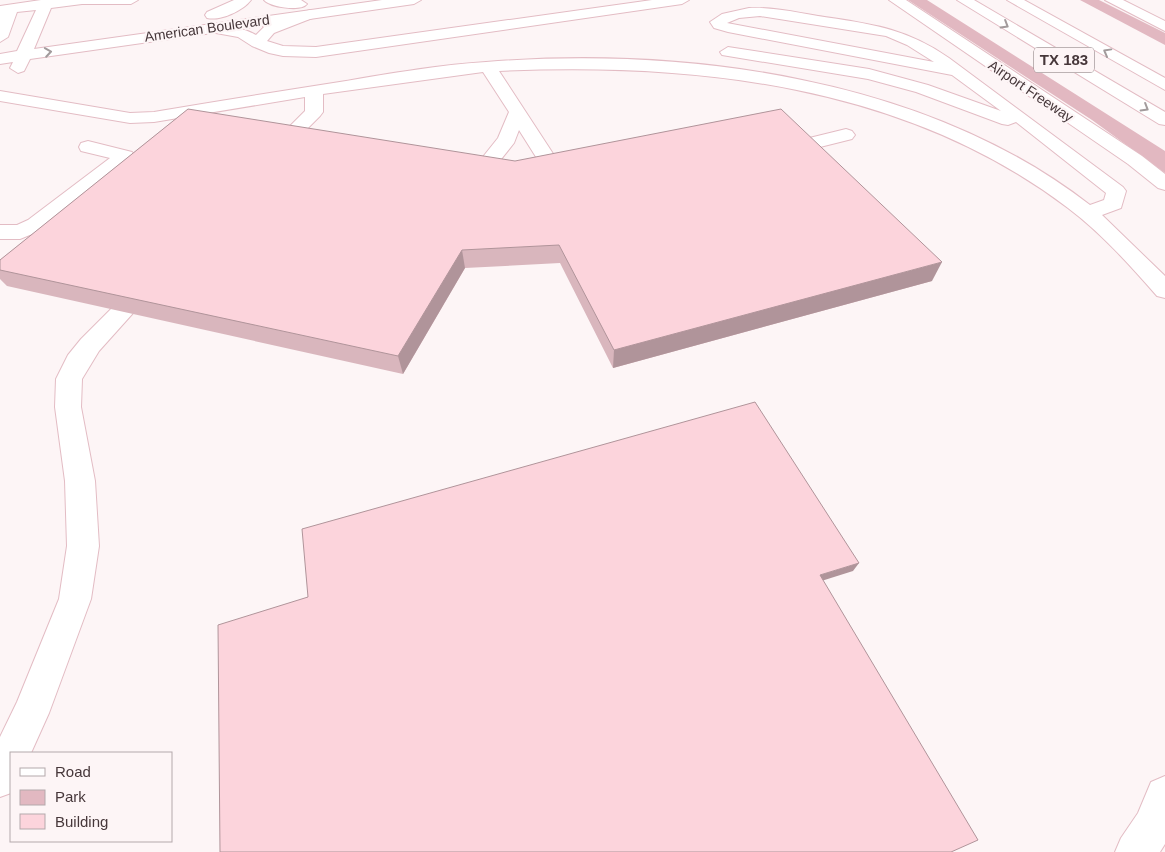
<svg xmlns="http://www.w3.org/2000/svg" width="1165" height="852" font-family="Helvetica,sans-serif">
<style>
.green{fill:#e2b8c1}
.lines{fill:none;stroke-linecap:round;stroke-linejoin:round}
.minor-casing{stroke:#e3bcc4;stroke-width:2}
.major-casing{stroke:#e3bcc4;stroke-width:2}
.highway-casing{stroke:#e3bcc4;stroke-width:2}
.minor{fill:#fff;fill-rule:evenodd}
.major{fill:#fff;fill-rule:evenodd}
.highway{fill:#fff;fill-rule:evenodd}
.wall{fill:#d9b6bd}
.shaded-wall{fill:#b0949a}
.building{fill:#fcd4dc;stroke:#b0949a}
.oneway{stroke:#a29b9c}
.labels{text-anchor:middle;stroke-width:4.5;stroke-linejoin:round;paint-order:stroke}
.far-street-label{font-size:14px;fill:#46373a;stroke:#fdf5f6}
.shield{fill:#fdf5f6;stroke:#7d7072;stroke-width:1}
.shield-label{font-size:15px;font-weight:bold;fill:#46373a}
</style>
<rect width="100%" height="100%" fill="#fdf5f6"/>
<g class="green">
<polygon points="908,0 927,0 1165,151 1165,173 1092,120"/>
<polygon points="1080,0 1099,0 1165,33 1165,45"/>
</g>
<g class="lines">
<defs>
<g id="minor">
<polygon points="138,0 131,4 82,4 51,8 34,49 382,0 421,0 414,4 30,59 24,71 18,73 10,68 13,62 0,64 0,54 17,51 36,10 17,12 8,37 0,42 0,6 41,0"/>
<path d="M749,8C772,7 795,12 818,16C870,24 904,27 949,58L1123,187L1126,191L1121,208L1102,215L1165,276V298L1157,296C1129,264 1101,233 1068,208C906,85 696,62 499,71L565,172L562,176H548L519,130L514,143L487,177H473L470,173L498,138L509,112L483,72L323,94V112L320,116L291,145H277L275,141L305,111V97L154,122L130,123L0,101V91L130,113L154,112C218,101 282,91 346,81C393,73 439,65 486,62C687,46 927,78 1090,205L1104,200L1106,193L1016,122L1008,125L1002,124L916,92L868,79L722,55L720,52L728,47L869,69L928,85L1001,111L952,75L728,32L714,28L710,22L722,14ZM760,16L886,36L907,45L934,62L727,23L739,18Z"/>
<polygon points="846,129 852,131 855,135 852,139 796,153 789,151 787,147 789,143"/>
<polygon points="88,141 132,152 135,156 42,230 20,239 0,239 0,225 17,225 28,220 110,158 81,151 79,147 81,143"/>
<polygon points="122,304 130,306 134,312 99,351 82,379 81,407 95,481 99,546 91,599 49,713 31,753 11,753 11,793 0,797 0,737 17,702 59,599 67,546 65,481 55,407 56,379 68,355 81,339 114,306"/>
<polygon points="1165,776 1165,844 1160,852 1115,852 1121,838 1138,813 1151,782"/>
</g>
<g id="major">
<path d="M234,0H251C243,11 220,21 207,18L205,15L207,12Z"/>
<path d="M264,0H301L307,4C301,12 270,7 264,0Z"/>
<path d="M652,0H689L682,4L316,57L283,56L269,53L252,46L238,37L205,31L203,28C210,18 246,29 256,35L264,27L310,10L317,14L315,17L274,33L267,41L283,46L316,47Z"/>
<polygon points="889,0 906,0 1142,156 1165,174 1165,190 1158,188 1128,164"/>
<polygon points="1105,0 1123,0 1165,21 1165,31"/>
</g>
<g id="highway">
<polygon points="957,0 974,0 1165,112 1165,125 1159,124"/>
<polygon points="1007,0 1024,0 1165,78 1165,90"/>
</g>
</defs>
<use href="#minor" class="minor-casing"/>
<use href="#major" class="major-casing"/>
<use href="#highway" class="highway-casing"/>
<use href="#minor" class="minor"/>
<use href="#major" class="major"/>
<use href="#highway" class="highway"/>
</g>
<polygon class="wall" points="188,109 932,281 613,368 560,263 465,268 403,374 7,286 0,279 0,260"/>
<g class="shaded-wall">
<polygon points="462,250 465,268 403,374 398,356"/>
<polygon points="942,262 932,281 613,368 614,350"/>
<polygon points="859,563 853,571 815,583 820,575"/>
</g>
<g class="building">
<polygon points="188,109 515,161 781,109 942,262 614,350 559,245 462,250 398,356 0,270 0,260"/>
<polygon points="755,402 859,563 820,575 978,840 951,852 220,852 218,625 308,597 302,529"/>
</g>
<defs><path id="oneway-chevron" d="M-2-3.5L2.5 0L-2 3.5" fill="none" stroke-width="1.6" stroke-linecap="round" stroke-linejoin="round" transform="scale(1.25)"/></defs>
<g class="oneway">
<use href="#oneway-chevron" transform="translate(1005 25) rotate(31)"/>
<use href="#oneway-chevron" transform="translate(48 52) rotate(-9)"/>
<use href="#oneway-chevron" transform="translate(1107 52) rotate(-151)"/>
<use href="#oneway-chevron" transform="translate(1145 108) rotate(31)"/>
</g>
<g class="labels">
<g class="far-street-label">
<text transform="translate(207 28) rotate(-8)" y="5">American Boulevard</text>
<text transform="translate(1031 91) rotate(34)" y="5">Airport Freeway</text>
</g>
<rect class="shield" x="1034" y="47.5" width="60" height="25" rx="4"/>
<g class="shield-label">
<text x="1064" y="65">TX 183</text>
</g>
</g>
<rect x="10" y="752" width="162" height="90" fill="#fdf5f6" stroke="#b4a9ab"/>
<rect x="20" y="768" width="25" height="8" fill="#ffffff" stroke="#b4a9ab"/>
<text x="55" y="777" font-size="15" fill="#46373a">Road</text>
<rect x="20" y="790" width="25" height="15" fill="#e2b8c1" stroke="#b4a9ab"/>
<text x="55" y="802" font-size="15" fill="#46373a">Park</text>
<rect x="20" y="814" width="25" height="15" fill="#fcd4dc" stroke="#b4a9ab"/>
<text x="55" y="827" font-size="15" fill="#46373a">Building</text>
</svg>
